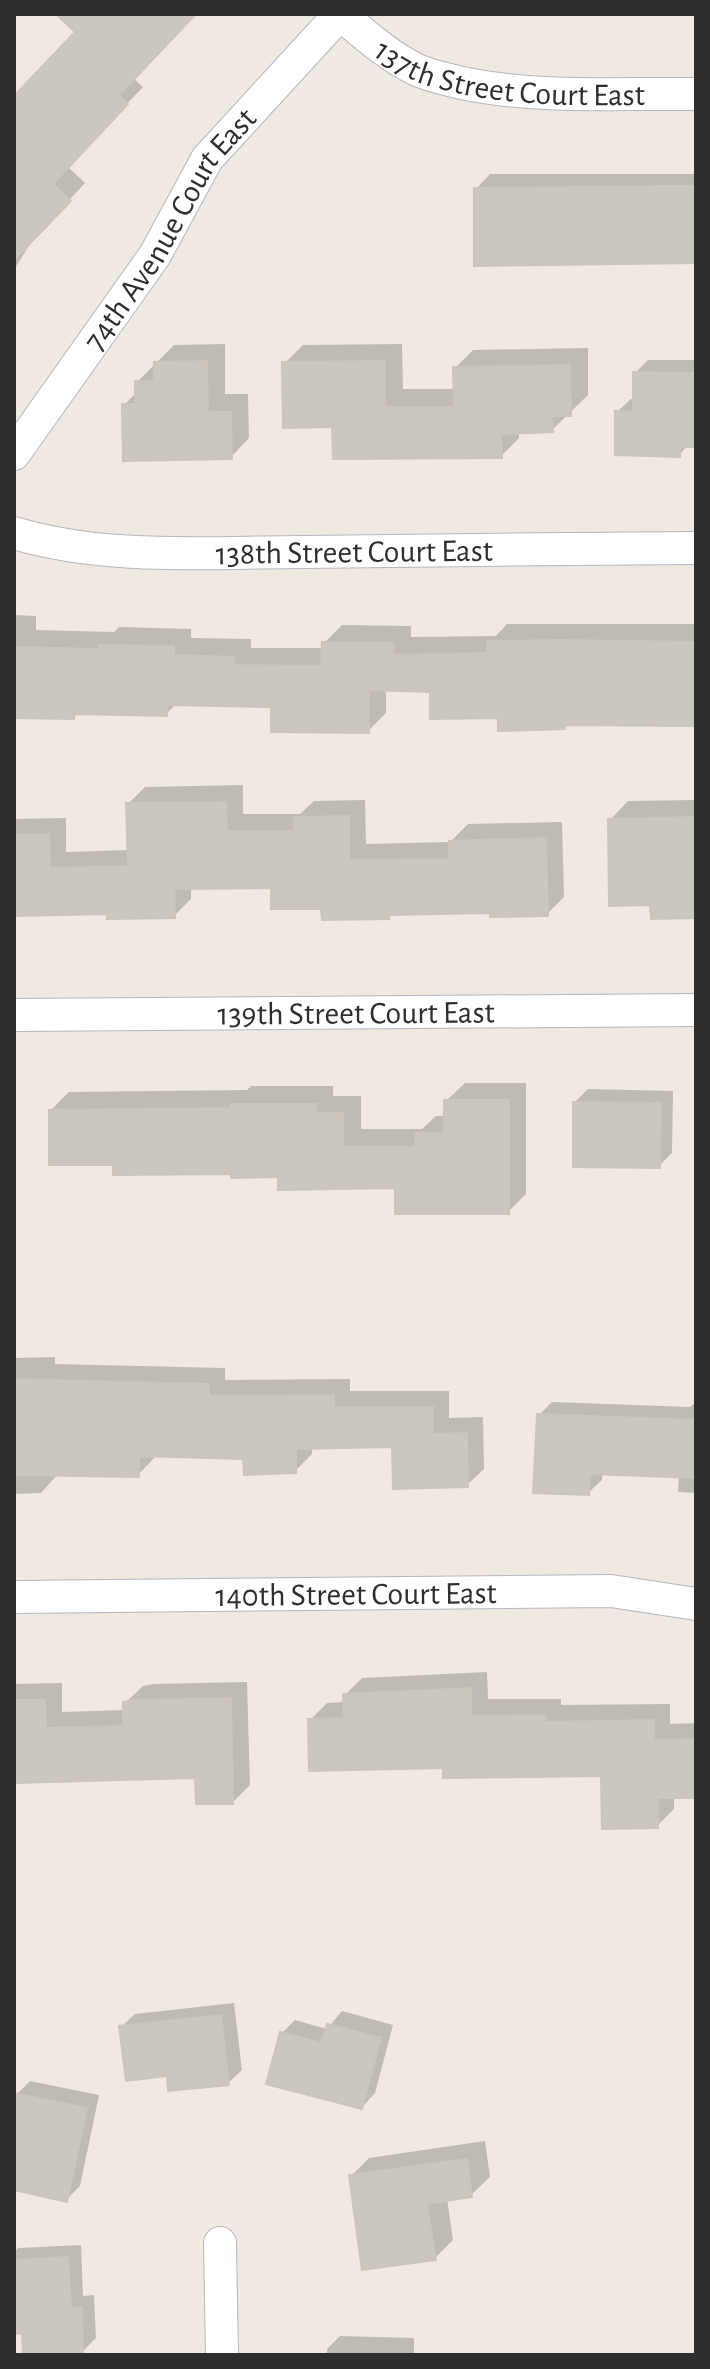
<svg xmlns="http://www.w3.org/2000/svg" width="710" height="2369" font-family="'Alegreya Sans',sans-serif">
<style>
.shadow{fill:#0003}
.building{fill:#cbc7bf;stroke:#cbc5ba;stroke-width:2}
.lines{fill:none;stroke-linecap:round;stroke-linejoin:round}
.street-casing{stroke:#b4b7c1;stroke-width:34}
.street{stroke:#fff;stroke-width:32}
.labels{text-anchor:middle;stroke-width:7;stroke-linejoin:round;paint-order:stroke}
.street-label{font-size:32px;fill:#2e2e2e;stroke:#fff}
</style>
<rect width="100%" height="100%" fill="#efe9e1"/>
<g class="shadow">
<polygon points="64,14 194,14 133,78 143,87 67,166 85,183 33,239 14,270 14,99 78,32"/>
<polygon points="490,174 696,174 696,260 476,189"/>
<polygon points="225,344 225,394 248,394 249,438 231,457 124,405 137,392 137,382 174,345"/>
<polygon points="402,344 403,389 456,389 455,368 473,350 588,348 588,395 552,430 519,431 519,438 501,456 334,425 285,363 303,345"/>
<polygon points="648,360 696,360 696,445 688,445 679,455 617,412 631,399 635,399 635,373"/>
<polygon points="14,615 36,616 36,630 114,632 119,627 191,629 191,638 251,639 251,648 324,648 324,643 342,625 411,626 411,637 496,636 507,624 696,624 696,724 569,723 564,727 500,716 432,690 386,689 386,713 368,731 273,705 177,703 166,714 77,712 73,717 14,716"/>
<polygon points="243,785 243,814 300,814 314,801 365,800 366,844 450,842 468,824 562,822 564,897 547,914 492,911 392,913 389,917 323,907 273,886 191,887 191,899 174,916 109,912 14,914 14,819 66,818 66,852 129,850 128,804 145,787"/>
<polygon points="696,800 696,916 652,903 610,820 628,801"/>
<polygon points="465,1083 526,1083 526,1194 508,1212 397,1186 115,1163 51,1110 69,1092 247,1090 251,1086 333,1086 333,1096 361,1096 361,1129 422,1129 436,1116 446,1116 446,1101"/>
<polygon points="588,1089 673,1091 672,1153 659,1166 575,1102"/>
<polygon points="55,1357 55,1364 225,1368 225,1380 350,1379 350,1391 449,1391 449,1418 483,1417 484,1469 467,1485 394,1445 312,1447 312,1454 295,1471 245,1458 155,1455 154,1458 138,1475 58,1474 41,1493 14,1494 14,1358"/>
<polygon points="552,1402 690,1407 696,1402 696,1493 678,1492 679,1475 602,1472 602,1480 588,1493 539,1415"/>
<polygon points="487,1672 488,1699 561,1699 561,1705 670,1704 670,1724 696,1723 696,1796 674,1796 674,1809 657,1826 603,1774 445,1766 310,1720 327,1703 345,1702 345,1695 362,1678"/>
<polygon points="247,1682 250,1785 233,1802 197,1776 14,1781 14,1684 62,1683 62,1712 125,1710 125,1703 143,1686 153,1684"/>
<polygon points="234,2003 242,2070 228,2083 169,2074 121,2027 135,2014"/>
<polygon points="342,2011 393,2025 375,2093 362,2107 282,2033 295,2020 327,2029"/>
<polygon points="30,2081 99,2095 80,2186 67,2199 14,2188 14,2107 17,2094"/>
<polygon points="485,2141 490,2177 471,2195 447,2199 453,2240 435,2258 351,2176 369,2158"/>
<polygon points="81,2245 83,2296 94,2295 96,2338 83,2351 24,2331 14,2332 14,2253 18,2248"/>
<polygon points="340,2336 414,2338 414,2355 327,2355 327,2349"/>
</g>
<g class="building">
<polygon points="56,14 196,14 119,95 128,104 53,184 71,201 14,260 14,96 75,32"/>
<polygon points="658,186 696,186 696,263 474,266 474,188"/>
<polygon points="207,361 208,412 231,412 232,459 123,461 122,404 135,404 135,381 154,381 154,362"/>
<polygon points="385,361 385,407 454,407 453,367 570,365 571,416 552,416 553,432 501,434 502,458 333,459 332,427 283,428 282,362"/>
<polygon points="633,372 696,373 696,447 680,447 680,457 615,455 615,411 633,412"/>
<polygon points="562,640 696,642 696,726 565,725 565,729 498,731 498,718 430,719 430,692 369,690 369,733 271,732 271,707 167,705 167,716 74,714 74,719 14,718 14,647 99,649 99,645 174,646 174,655 234,657 234,665 321,666 322,642 393,643 393,655 487,653 487,641"/>
<polygon points="226,802 227,831 294,831 294,817 349,816 349,860 449,859 449,841 546,838 548,916 490,917 490,913 389,915 389,919 322,920 321,909 271,909 271,888 174,889 175,918 107,919 107,914 14,916 14,835 49,834 50,868 128,866 126,803"/>
<polygon points="696,817 696,918 651,919 650,905 609,906 608,819"/>
<polygon points="444,1100 509,1100 509,1214 395,1214 395,1188 278,1190 278,1177 231,1178 231,1174 113,1175 113,1165 49,1165 49,1110 231,1108 231,1104 316,1104 316,1113 343,1113 343,1147 415,1147 416,1133 444,1133"/>
<polygon points="573,1102 661,1103 660,1168 573,1167"/>
<polygon points="14,1379 209,1384 209,1396 334,1395 334,1407 433,1407 433,1434 467,1433 468,1487 393,1489 392,1447 296,1449 296,1473 244,1475 243,1459 139,1456 139,1477 14,1475"/>
<polygon points="537,1414 696,1420 696,1478 590,1474 589,1495 533,1493"/>
<polygon points="471,1688 471,1716 545,1715 545,1722 654,1720 654,1740 696,1739 696,1798 658,1798 658,1828 602,1829 601,1776 443,1778 443,1768 309,1771 308,1719 344,1718 343,1694"/>
<polygon points="231,1698 233,1804 196,1804 195,1778 14,1783 14,1700 45,1700 46,1728 123,1726 123,1702 134,1700"/>
<polygon points="221,2015 229,2085 168,2091 167,2076 126,2081 119,2026"/>
<polygon points="327,2024 381,2038 362,2109 266,2084 280,2032 321,2043"/>
<polygon points="14,2093 87,2108 67,2202 14,2190"/>
<polygon points="467,2159 472,2197 427,2204 436,2260 362,2270 349,2175"/>
<polygon points="68,2257 71,2308 82,2307 83,2353 23,2355 22,2333 14,2334 14,2260"/>
</g>
<g class="lines">
<defs>
<g id="street">
<path id="s1" d="M340,14C364,34 387,55 415,69C429,76 446,79 462,83C538,99 618,93 696,94"/>
<path id="s2" d="M14,454L155,255L207,159L340,14"/>
<path id="s3" d="M14,533C108,561 209,552 305,552C435,550 566,549 696,548"/>
<path id="s4" d="M14,1015L696,1010"/>
<path id="s5" d="M14,1597L611,1591L696,1604"/>
<polyline points="220,2243 222,2355"/>
</g>
</defs>
<use href="#street" class="street-casing"/>
<use href="#street" class="street"/>
</g>
<g class="labels">
<g class="street-label">
<text dy="11" stroke="none"><textPath href="#s1" startOffset="188">137th Street Court East</textPath></text>
<text dy="11" stroke="none"><textPath href="#s2" startOffset="274">74th Avenue Court East</textPath></text>
<text dy="11" stroke="none"><textPath href="#s3" startOffset="342">138th Street Court East</textPath></text>
<text dy="11" stroke="none"><textPath href="#s4" startOffset="342">139th Street Court East</textPath></text>
<text dy="11" stroke="none"><textPath href="#s5" startOffset="342">140th Street Court East</textPath></text>
</g>
</g>
<rect width="710" height="2369" fill="none" stroke="#2e2e2e" stroke-width="32"/>
</svg>
